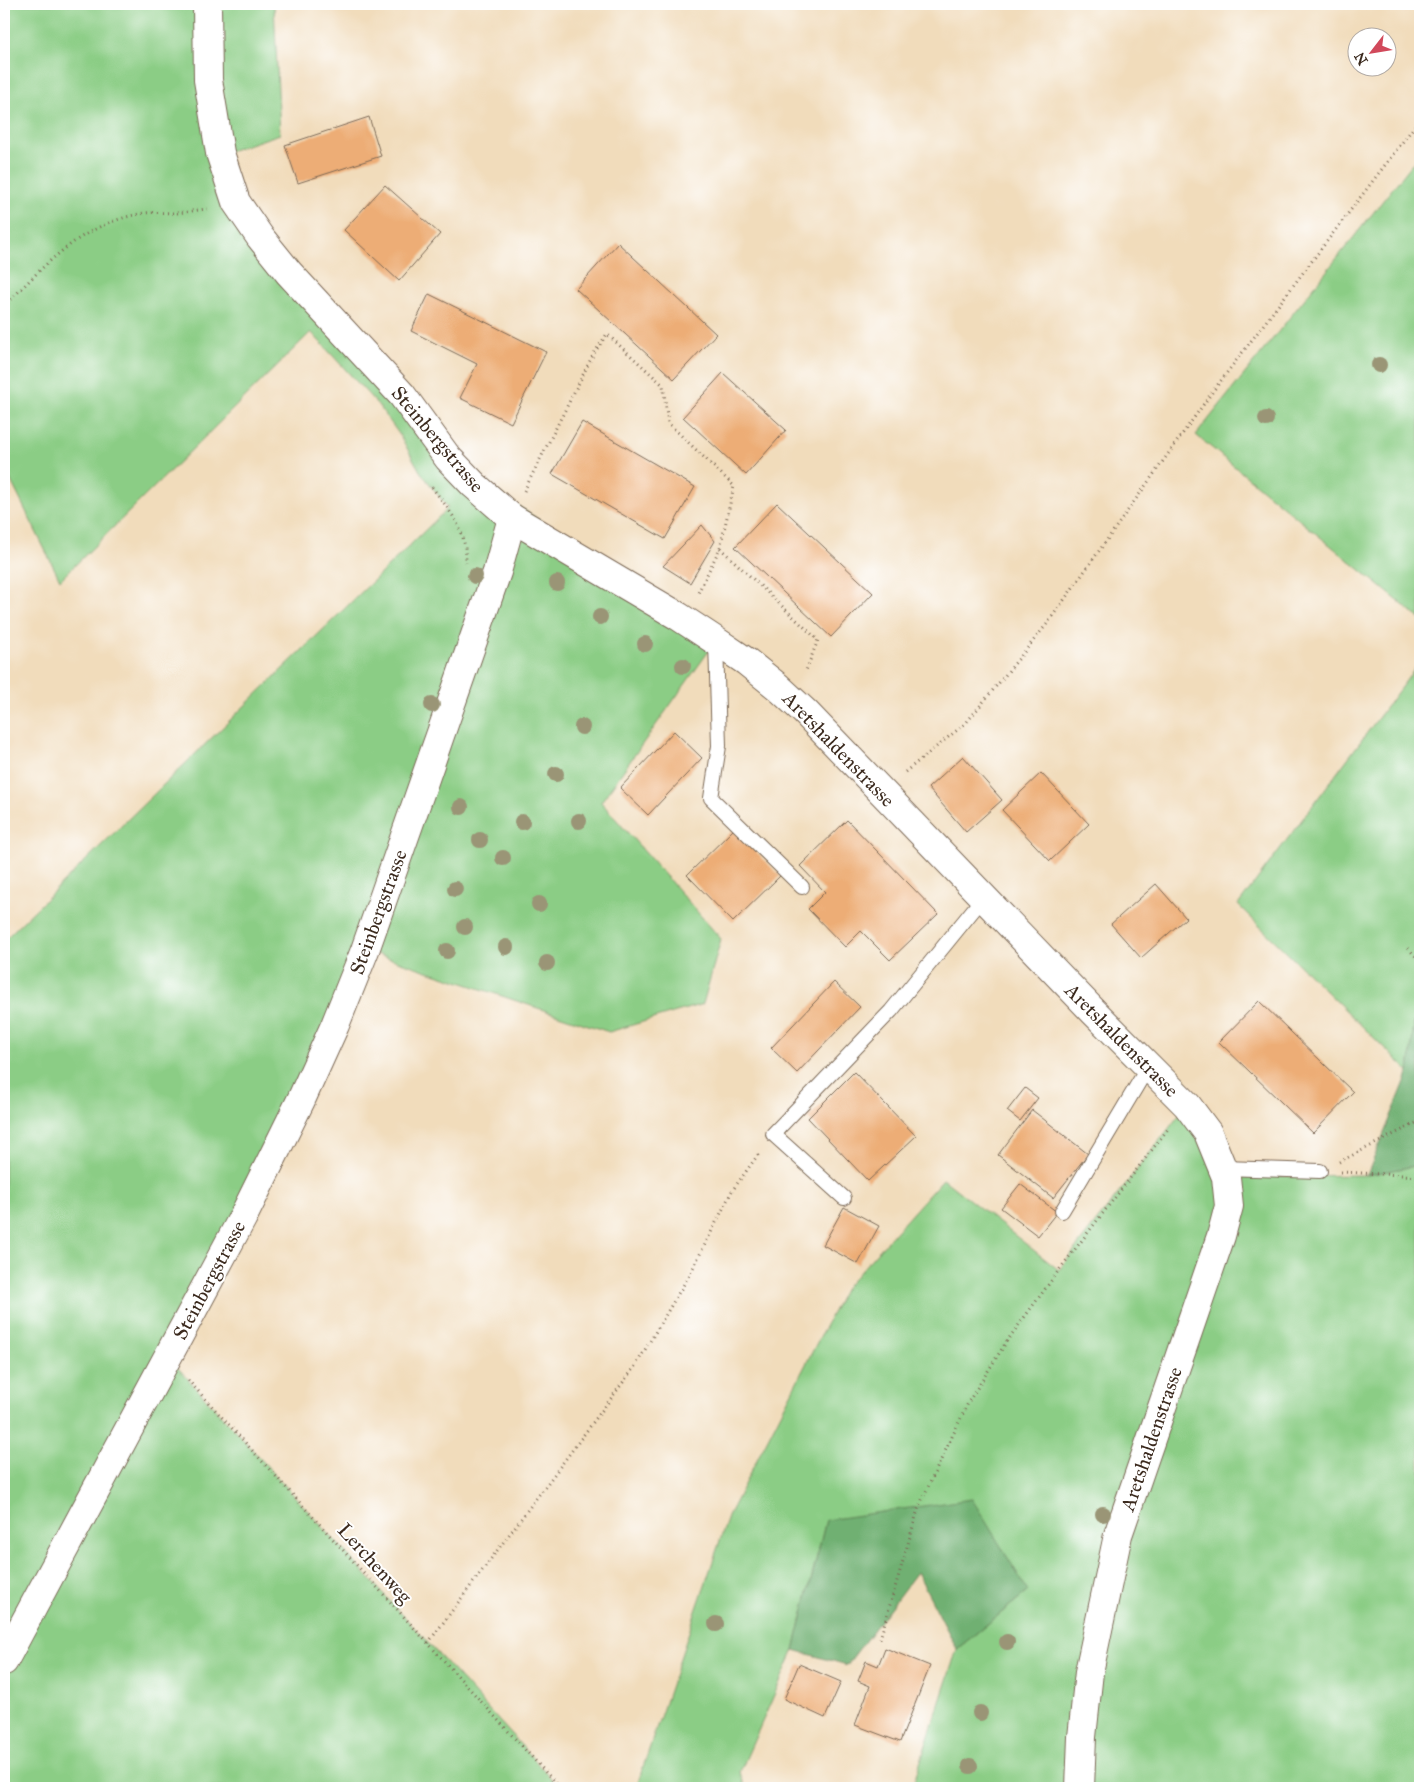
<svg xmlns="http://www.w3.org/2000/svg" width="1424" height="1792" font-family="'IM FELL Great Primer',serif">
<style>
.green{fill:#8bcd85;stroke:#637c52}
.forest{fill:#70b072;stroke:#566d48}
.building{fill:#edad76}
.lines{fill:none;stroke-linecap:round;stroke-linejoin:round}
.service-casing{stroke:#7b6855;stroke-width:16}
.tertiary-casing{stroke:#7b6855;stroke-width:30}
.path{stroke:#7b6855;stroke-width:3;stroke-dasharray:1 4;stroke-linecap:butt}
.service{stroke:#fff;stroke-width:14}
.tertiary{stroke:#fff;stroke-width:28}
.tree{fill:#9a9576}
.labels{text-anchor:middle;stroke-width:4;stroke-linejoin:round;paint-order:stroke}
.street-label{font-size:20px;fill:#3b2a1e;stroke:#fff}
</style>
<rect width="100%" height="100%" fill="#fff"/>
<filter id="ink" filterUnits="userSpaceOnUse"><feTurbulence type="fractalNoise" baseFrequency=".02" numOctaves="2"/><feDisplacementMap in="SourceGraphic" scale="10" xChannelSelector="R" yChannelSelector="G"/><feConvolveMatrix kernelMatrix="1 2 1 2 8 2 1 2 1" color-interpolation-filters="sRGB"/></filter>
<filter id="wash" filterUnits="userSpaceOnUse"><feTurbulence type="fractalNoise" baseFrequency=".0096" numOctaves="4" result="noise"/><feDisplacementMap in="SourceGraphic" scale="20" xChannelSelector="R" yChannelSelector="G"/><feGaussianBlur stdDeviation="1.12" result="paint"/><feColorMatrix in="noise" values="0 0 0 0 0 0 0 0 0 0 0 0 0 0 0 0 0 1.4 0 .05"/><feComposite in="paint" operator="in"/></filter>
<g filter="url(#wash)">
<rect width="100%" height="100%" fill="#f1dcbb"/>
<g class="green">
<polygon points="4,4 274,4 280,134 220,154 236,202 448,458 716,641 601,802 721,939 703,1004 609,1032 365,950 168,1357 560,1788 4,1788 4,940 448,508 420,471 399,434 378,405 311,332 60,580 4,467"/>
<polygon points="1420,154 1420,619 1196,435"/>
<polygon points="1420,662 1420,967 1409,1072 1238,905"/>
<polygon points="1187,1105 1227,1177 1367,1175 1420,1165 1420,1788 912,1788 957,1649 1028,1591 826,1520 794,1650 740,1772 745,1788 636,1788 729,1514 845,1288 943,1179 1059,1270"/>
</g>
<g class="forest">
<polygon points="1420,967 1420,1165 1367,1175 1409,1072"/>
<polygon points="972,1499 1028,1591 957,1649 917,1572 847,1665 794,1650 826,1520"/>
</g>
<g id="blocks">
<g class="building">
<polygon points="369,117 381,156 298,183 285,145"/>
<polygon points="385,185 440,234 399,281 344,230"/>
<polygon points="618,243 716,334 674,379 576,289"/>
<polygon points="429,294 546,352 511,423 460,398 477,364 411,331"/>
<polygon points="723,373 786,430 746,475 683,417"/>
<polygon points="582,422 695,487 665,539 552,474"/>
<polygon points="777,503 873,593 831,637 735,547"/>
<polygon points="702,525 715,541 690,583 663,566"/>
<polygon points="674,731 702,758 648,815 620,788"/>
<polygon points="963,756 1002,800 966,832 928,788"/>
<polygon points="1041,773 1089,824 1050,861 1002,810"/>
<polygon points="847,820 938,914 890,960 861,931 845,947 808,909 825,892 800,866"/>
<polygon points="734,829 780,876 733,922 687,875"/>
<polygon points="1156,884 1186,918 1141,958 1111,924"/>
<polygon points="834,982 860,1007 797,1073 771,1048"/>
<polygon points="1259,1001 1353,1092 1313,1133 1219,1042"/>
<polygon points="854,1072 916,1136 868,1181 808,1118"/>
<polygon points="1025,1088 1038,1098 1020,1121 1007,1111"/>
<polygon points="1032,1110 1088,1154 1053,1198 998,1155"/>
<polygon points="1020,1184 1057,1212 1038,1236 1001,1208"/>
<polygon points="844,1207 879,1226 858,1264 823,1245"/>
<polygon points="885,1648 930,1666 900,1742 855,1725 870,1686 858,1681 866,1661 878,1666"/>
<polygon points="799,1664 841,1682 825,1718 784,1699"/>
</g>
</g>
</g>
<g filter="url(#ink)">
<use href="#blocks" fill-opacity="0" stroke="#7b6855" stroke-width="1"/>
<g class="lines">
<defs>
<g id="service">
<polyline points="716,641 719,746 711,798 802,887"/>
<polyline points="1223,1168 1320,1171"/>
<polyline points="844,1198 773,1134 891,1011 983,898"/>
<polyline points="1062,1211 1148,1067"/>
</g>
<g id="tertiary">
<polyline points="512,518 678,616 716,641 747,662 778,687 805,712 1094,1012 1187,1105 1208,1133 1226,1177 1229,1206 1221,1236 1118,1535 1089,1672 1082,1737 1080,1788"/>
<polyline points="4,1661 243,1217 301,1100 335,1025 365,950 420,793 497,572 512,518 474,485 448,458 402,395 289,273 260,237 236,202 220,153 208,80 207,4"/>
</g>
</defs>
<use href="#service" class="service-casing"/>
<use href="#tertiary" class="tertiary-casing"/>
<g class="path">
<path d="M4,307C46,263 82,223 145,213C155,212 166,213 176,213C186,212 197,210 207,209"/>
<path d="M432,487C452,515 466,527 466,563"/>
<polyline points="524,491 593,355 607,334 663,385 668,423 734,486 720,548 698,593"/>
<polyline points="720,548 818,640 805,673"/>
<polyline points="905,772 966,723 1047,624 1213,391 1420,119"/>
<polyline points="1408,948 1420,961"/>
<polyline points="1339,1162 1420,1121"/>
<polyline points="1341,1172 1420,1176"/>
<polyline points="188,1380 560,1788"/>
<polyline points="4,1593 8,1585"/>
<polyline points="880,1639 919,1506 969,1401 1007,1341 1059,1270 1168,1129"/>
<polyline points="428,1643 636,1365 691,1272 732,1191 760,1152"/>
</g>
<use href="#service" class="service"/>
<use href="#tertiary" class="tertiary"/>
</g>
<g class="tree">
<circle cx="1379" cy="365" r="8"/>
<circle cx="1266" cy="419" r="8"/>
<circle cx="475" cy="576" r="8"/>
<circle cx="557" cy="583" r="8"/>
<circle cx="600" cy="617" r="8"/>
<circle cx="645" cy="644" r="8"/>
<circle cx="683" cy="666" r="8"/>
<circle cx="432" cy="705" r="8"/>
<circle cx="582" cy="727" r="8"/>
<circle cx="556" cy="774" r="8"/>
<circle cx="461" cy="807" r="8"/>
<circle cx="579" cy="821" r="8"/>
<circle cx="522" cy="822" r="8"/>
<circle cx="480" cy="840" r="8"/>
<circle cx="503" cy="858" r="8"/>
<circle cx="455" cy="889" r="8"/>
<circle cx="539" cy="904" r="8"/>
<circle cx="465" cy="927" r="8"/>
<circle cx="506" cy="947" r="8"/>
<circle cx="447" cy="951" r="8"/>
<circle cx="547" cy="963" r="8"/>
<circle cx="1103" cy="1514" r="8"/>
<circle cx="716" cy="1624" r="8"/>
<circle cx="1007" cy="1642" r="8"/>
<circle cx="980" cy="1713" r="8"/>
<circle cx="970" cy="1766" r="8"/>
</g>
</g>
<g class="labels">
<g class="street-label">
<text transform="translate(438 439) rotate(50)" y="7">Steinbergstrasse</text>
<text transform="translate(839 749) rotate(46)" y="7">Aretshaldenstrasse</text>
<text transform="translate(378 912) rotate(-70)" y="7">Steinbergstrasse</text>
<text transform="translate(1122 1040) rotate(45)" y="7">Aretshaldenstrasse</text>
<text transform="translate(209 1280) rotate(-62)" y="7">Steinbergstrasse</text>
<text transform="translate(1151 1439) rotate(-71)" y="7">Aretshaldenstrasse</text>
<text transform="translate(375 1563) rotate(48)" y="7">Lerchenweg</text>
</g>
</g>
<rect width="1424" height="1792" fill="none" stroke="#fff" stroke-width="20"/>
<g transform="translate(1372 52) rotate(239)"><circle r="24" fill="#ffffff" stroke="#b1aaa5"/>
<path d="M0-4L9 19L0 12L-9 19Z" fill="#d1495b"/>
<text y="-8" font-size="14" font-weight="bold" text-anchor="middle" fill="#3b2a1e">N</text>
</g>
</svg>
